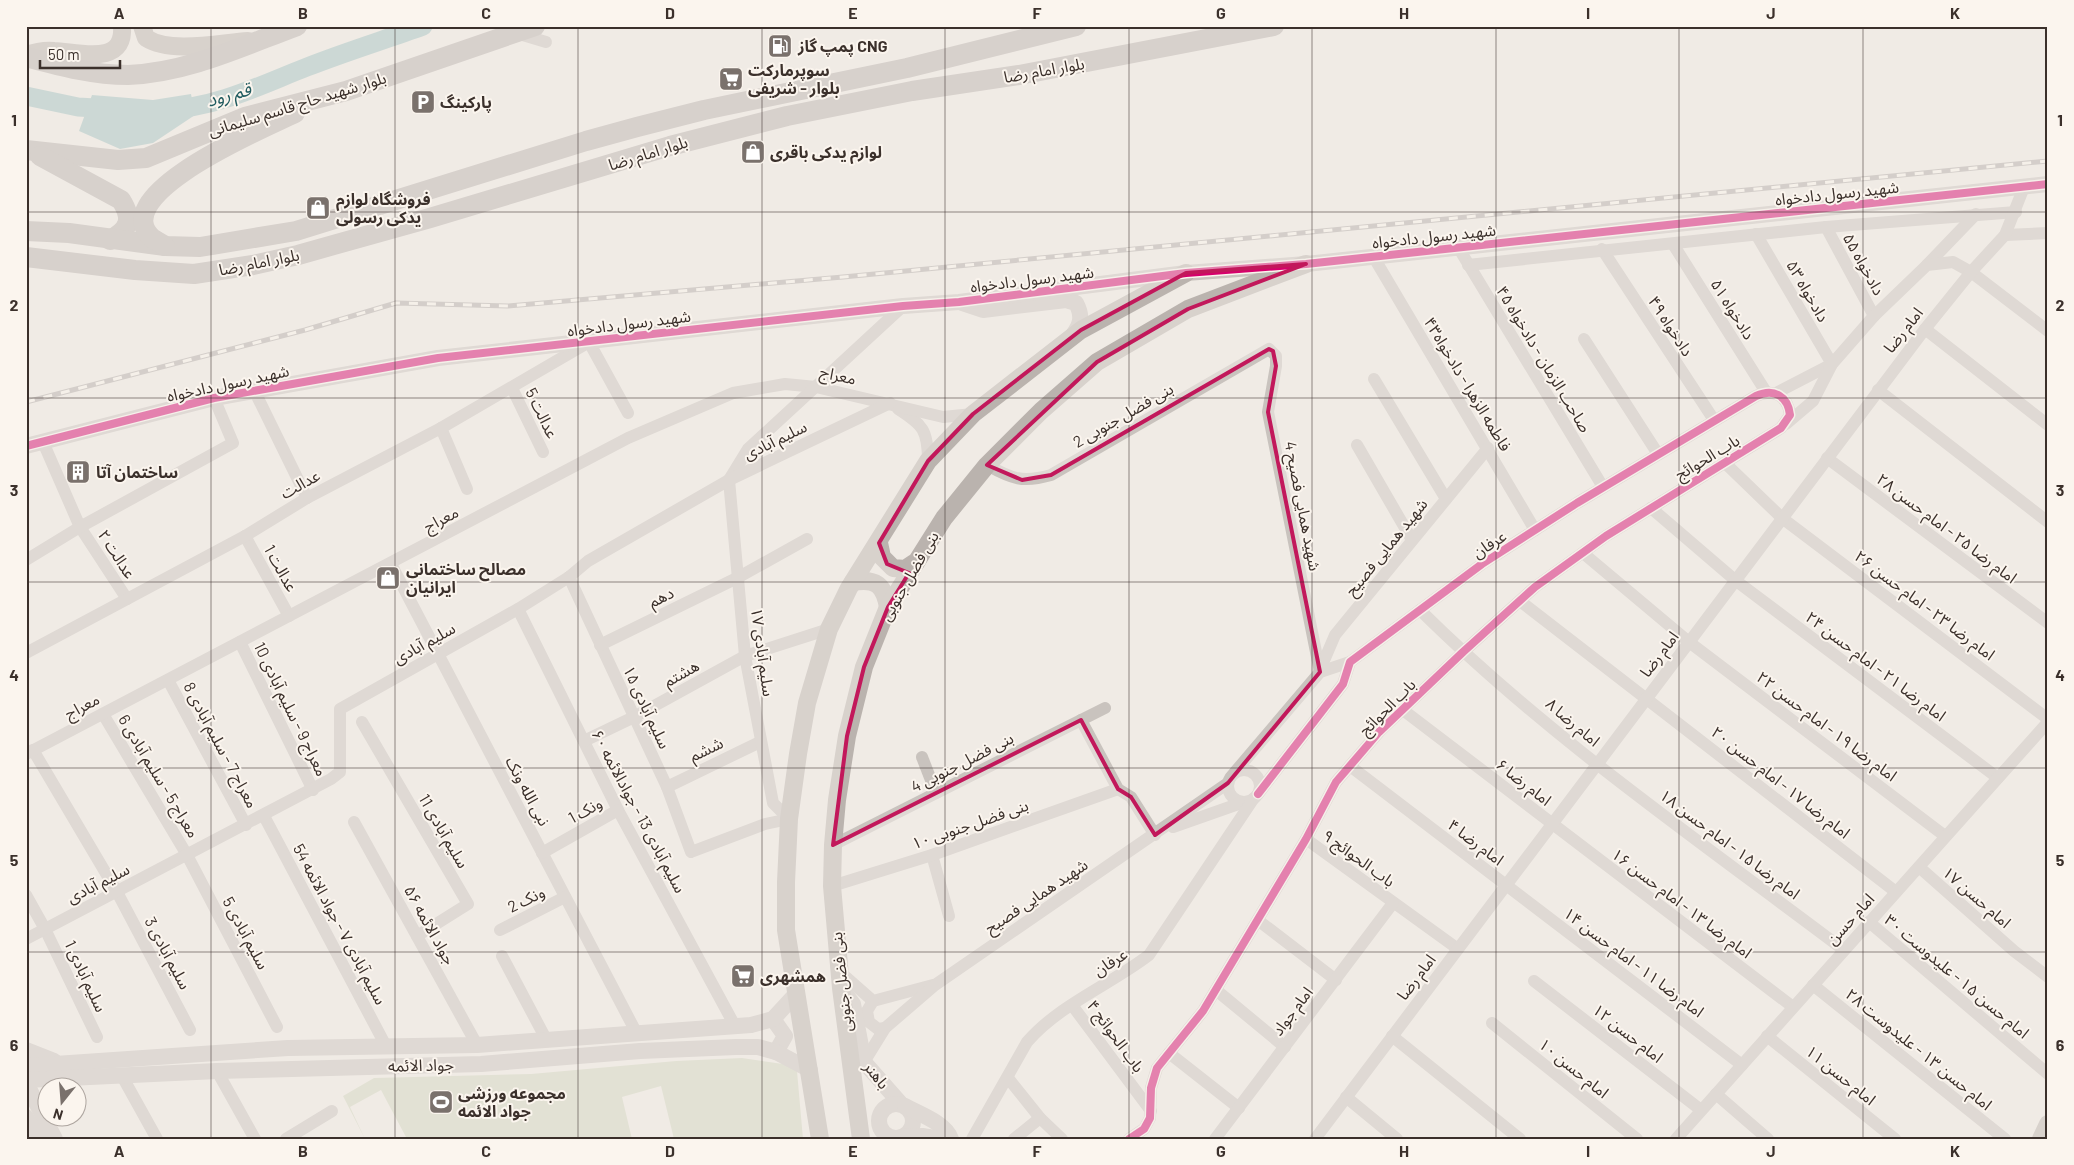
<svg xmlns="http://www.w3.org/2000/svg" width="2074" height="1165" font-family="Barlow,'Noto Sans Arabic',sans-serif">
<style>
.grass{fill:#d1d6bf}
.water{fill:#a1c2c1}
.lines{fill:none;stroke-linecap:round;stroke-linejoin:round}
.river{stroke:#a1c2c1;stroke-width:19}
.minor{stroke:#c9c3be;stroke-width:12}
.tertiary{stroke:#c9c3be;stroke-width:16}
.secondary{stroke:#bab3ae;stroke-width:18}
.primary{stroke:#b8b1ad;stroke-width:20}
.rail-casing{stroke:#b1aca8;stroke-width:5}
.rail{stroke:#fbf5ee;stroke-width:3;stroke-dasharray:9;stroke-linecap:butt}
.cycleway-casing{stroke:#fbf5ee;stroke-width:11}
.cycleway{stroke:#d6006c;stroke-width:8}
.marked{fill:none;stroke:#c2185b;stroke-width:4;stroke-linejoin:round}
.grid{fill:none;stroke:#3b302b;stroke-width:1;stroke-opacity:0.55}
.labels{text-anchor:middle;stroke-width:4;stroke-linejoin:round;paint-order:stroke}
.poi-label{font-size:16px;font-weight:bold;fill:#3b302b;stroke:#fbf5ee;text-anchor:start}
.street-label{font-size:16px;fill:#3b302b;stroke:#fbf5ee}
.water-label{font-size:18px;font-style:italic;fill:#1f5a5e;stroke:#fbf5ee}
.neatline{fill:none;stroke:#3b302b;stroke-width:2}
.grid-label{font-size:16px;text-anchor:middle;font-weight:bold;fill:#3b302b}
</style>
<rect width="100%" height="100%" fill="#f0ebe5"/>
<polygon class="grass" points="742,1058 783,1064 797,1071 803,1139 674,1139 661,1086 622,1097 632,1139 407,1139 381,1090 350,1107 365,1139 343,1096 374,1078 531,1074 676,1061"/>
<polygon class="water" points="191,94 195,115 153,143 120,149 79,131 92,95 153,100"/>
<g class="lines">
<g class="river">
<polyline points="26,96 78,107 113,109"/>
<path d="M168,109C216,108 263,84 307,67C345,52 384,40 423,26"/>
</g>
<g class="minor">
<polyline points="516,33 546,42"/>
<polyline points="1826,227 1874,316"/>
<polyline points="1756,234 1832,364 1776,393"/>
<polyline points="2005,235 2048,233"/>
<polyline points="1673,244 1766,392"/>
<polyline points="1458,247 1603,487"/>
<polyline points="1602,249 1714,420"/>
<polyline points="1373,256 1535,530"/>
<polyline points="1468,265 1826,227 2016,212"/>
<polyline points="1927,265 1976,214"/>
<polyline points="1925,329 2048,425"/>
<polyline points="1584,339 1658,454"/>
<polyline points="1374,379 1446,499"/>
<polyline points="512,388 543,452"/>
<polyline points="254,390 307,498"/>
<polyline points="1878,390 2048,522"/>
<path d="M898,409C923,425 928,430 928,461"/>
<polyline points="1786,424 1813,401 1832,364 1874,316 1927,265 1953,262 1971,272 2048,331"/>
<polyline points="441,428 467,489"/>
<polyline points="43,442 80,527 127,599"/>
<polyline points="1357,445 1412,540"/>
<polyline points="1827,458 2048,623"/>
<polyline points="1725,463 1782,518 2048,719"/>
<path d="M987,465C1012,479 1023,483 1051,475L1269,349L1276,356V366L1268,412L1320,672"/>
<polyline points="1651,508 1735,580 1998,778"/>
<polyline points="245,536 289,616"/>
<polyline points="1583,553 1689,642 1945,836"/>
<polyline points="26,560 80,527 233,443 214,398"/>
<polyline points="391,564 636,1032"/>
<polyline points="569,577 667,787 691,852 765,824 789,819"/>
<polyline points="1520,601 1896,892"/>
<polyline points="518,609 618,810 735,1026"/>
<path d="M1420,610C1547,736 1701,842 1844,950"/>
<polyline points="240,642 313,790"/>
<polyline points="600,645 737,578 807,539"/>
<polyline points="26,653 245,536 307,498 441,428 589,342 628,413"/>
<polyline points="1320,670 1335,635 1488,448"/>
<polyline points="168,680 246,825"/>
<polyline points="1403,710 1793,1007"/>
<polyline points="103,714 187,855 277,1027"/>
<polyline points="1081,720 1118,789 1131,797 1155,835"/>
<polyline points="362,722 468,904 417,936"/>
<polyline points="584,741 634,717 745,656 829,629"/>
<polyline points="33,750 117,892 190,1030"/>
<polyline points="26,754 628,438 733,393 785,384 816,387 943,417 973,414"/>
<polyline points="922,757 936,793"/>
<polyline points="1350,766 1742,1065"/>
<circle cx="1244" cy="786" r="16"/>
<polyline points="1235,772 1320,672 1350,662"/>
<polyline points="667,787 760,742"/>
<polyline points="264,816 387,1048"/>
<polyline points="789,819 773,803 745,656 729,480 748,449 903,306"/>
<polyline points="354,822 477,1045"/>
<polyline points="1173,827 1244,802"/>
<polyline points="1306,839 1458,949"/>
<polyline points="833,845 1105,708"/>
<polyline points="542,853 618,810"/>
<polyline points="932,855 949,916"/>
<polyline points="1919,867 2014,951 2048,977"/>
<polyline points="832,886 932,855 1118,789"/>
<polyline points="26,895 45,929 97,1037"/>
<polyline points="1259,921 1336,980"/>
<polyline points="1869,922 2048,1074"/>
<polyline points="500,930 565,897"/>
<polyline points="26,939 331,779 340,772 340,709 518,609 569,577 588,561 729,480 890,403"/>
<polyline points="502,956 546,1039"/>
<polyline points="839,971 873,1001 933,985"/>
<polyline points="1534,981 1701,1110"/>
<polyline points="1813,985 2005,1139"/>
<polyline points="1216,990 1285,1047"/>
<polyline points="873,1001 867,1011 869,1022 878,1029 885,1028"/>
<polyline points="1072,1005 1151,1111"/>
<polyline points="1492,1023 1637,1139"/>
<polyline points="1392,1036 1520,1139"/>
<polyline points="1767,1036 1895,1139"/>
<polyline points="1169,1053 1239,1108"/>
<polyline points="864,1062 885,1028 935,985 1228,783"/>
<polyline points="217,1071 255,1139"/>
<polyline points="122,1076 157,1139"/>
<polyline points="1008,1078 1040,1118 1062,1139"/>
<polyline points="1716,1094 1768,1139"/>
<polyline points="1346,1097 1397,1139"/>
<polyline points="286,1139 332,1111"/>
<path d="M972,1139L1027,1042C1060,1004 1110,985 1149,955L1254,798"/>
<polyline points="1014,1139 1040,1118"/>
<path d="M1129,1139L1144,1129L1150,1118L1151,1088L1157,1068L1203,1011L1306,839L1336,782L1379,732L1463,652L1535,587L1606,536L1781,428L1790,415C1788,396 1774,388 1756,396L1577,503L1482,564L1350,662L1343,684L1258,794"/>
<polyline points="1215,1139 1393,903"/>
<polyline points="1315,1139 1925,329 1971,272 2005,235 2024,187"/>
<polyline points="1676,1139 2048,722"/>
</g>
<g class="tertiary">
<path d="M962,303L983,310L1066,300L1076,303C1084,318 1080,326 1070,339"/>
<polyline points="26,446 214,398 438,358 903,306 959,302 1186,273 1306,264 2048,184"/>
<polyline points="841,988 853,1004 864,1062 901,1104"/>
<polyline points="773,1019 785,1036 776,1052"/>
<polyline points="26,1050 54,1061"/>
<polyline points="26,1066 288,1048 477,1045 751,1025 773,1019 797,993"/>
<polyline points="26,1080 217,1071 481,1064 640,1051 736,1047 758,1047 776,1052 810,1070"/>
<polyline points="26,1083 55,1139"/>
<circle cx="896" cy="1121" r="17"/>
<path d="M905,1106C919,1114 946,1123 951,1139"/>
<polyline points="26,1117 38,1139"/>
<polyline points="902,1137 922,1136 942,1139"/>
</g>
<g class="secondary">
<path d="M142,26L146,38C171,54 219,43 248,41"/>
<path d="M26,55C35,52 44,50 54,51C78,52 125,67 122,26"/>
<polyline points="879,543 882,557 893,568 905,569 914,563"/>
<path d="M853,582C876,578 884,585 888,607"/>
<polyline points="820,1139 786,930 786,882 789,819 798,754 807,703 829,629 849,588 928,461 973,414 1081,330 1186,273"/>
<polyline points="861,1139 841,988 832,886 833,845 837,800 847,736 864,667 888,607 944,518 987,465 1041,411 1097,362 1188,309 1306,264"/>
<polyline points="2041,1139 2048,1124"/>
</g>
<g class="primary">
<path d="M26,57C60,66 93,75 128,75C187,73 243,46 297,26"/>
<polyline points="26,150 118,160 146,158 245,117 346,91 535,26"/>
<path d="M40,156L121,200C133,219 130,229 110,240"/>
<polyline points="26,231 69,233 165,246 200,247 296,231 586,141 637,127 704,110 907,68 1076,26"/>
<path d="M165,246C161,243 156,241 152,238C104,194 269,126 295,113"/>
<polyline points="26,257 135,270 194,274 253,265 298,255 430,218 670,146 787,116 912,91 1019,75 1274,26"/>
</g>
<defs>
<polyline id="rail" points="26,402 305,330 396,303 508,306 843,277 2048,161"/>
</defs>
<use href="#rail" class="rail-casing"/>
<use href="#rail" class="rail"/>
<defs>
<g id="cycleway">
<polyline points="26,446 214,398 438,358 903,306 959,302 1186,273 1306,264 2048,184"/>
<path d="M1129,1139L1144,1129L1150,1118L1151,1088L1157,1068L1203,1011L1306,839L1336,782L1379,732L1463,652L1535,587L1606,536L1781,428L1790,415C1788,396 1774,388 1756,396L1577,503L1482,564L1350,662L1343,684L1258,794"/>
</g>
</defs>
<use href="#cycleway" class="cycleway-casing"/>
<use href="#cycleway" class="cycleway"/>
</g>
<path d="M0 0H2074V1165H0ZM1306,264L1188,309L1097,362L987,465L1022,480L1051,475L1269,349L1273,351L1276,366L1268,412L1320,672L1228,783L1155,835L1131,797L1118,789L1081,720L833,845L847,736L864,667L888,607L909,573L887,564L879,543L928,461L973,414L1081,330L1186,273Z" fill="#f0ebe5" fill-opacity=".55" fill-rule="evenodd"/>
<path class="marked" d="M1306,264L1188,309L1097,362L987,465L1022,480L1051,475L1269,349L1273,351L1276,366L1268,412L1320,672L1228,783L1155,835L1131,797L1118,789L1081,720L833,845L847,736L864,667L888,607L909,573L887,564L879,543L928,461L973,414L1081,330L1186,273Z"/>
<path class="grid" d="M211,26V1139M395,26V1139M578,26V1139M762,26V1139M945,26V1139M1129,26V1139M1312,26V1139M1496,26V1139M1679,26V1139M1863,26V1139M26,212H2048M26,398H2048M26,582H2048M26,768H2048M26,952H2048"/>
<defs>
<symbol id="fuel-square" viewBox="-11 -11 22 22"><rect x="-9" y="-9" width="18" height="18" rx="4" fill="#7a716c" stroke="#fbf5ee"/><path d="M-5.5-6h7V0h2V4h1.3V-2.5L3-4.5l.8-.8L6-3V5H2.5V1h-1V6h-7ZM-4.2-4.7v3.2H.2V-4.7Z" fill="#fff"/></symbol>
<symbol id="supermarket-square" viewBox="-11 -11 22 22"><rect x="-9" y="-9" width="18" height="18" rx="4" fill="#7a716c" stroke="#fbf5ee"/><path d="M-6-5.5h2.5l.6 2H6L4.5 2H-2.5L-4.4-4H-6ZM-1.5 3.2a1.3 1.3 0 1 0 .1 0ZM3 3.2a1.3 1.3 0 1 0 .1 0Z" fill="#fff"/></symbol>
<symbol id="parking-square" viewBox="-11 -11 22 22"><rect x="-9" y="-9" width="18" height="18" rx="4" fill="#7a716c" stroke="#fbf5ee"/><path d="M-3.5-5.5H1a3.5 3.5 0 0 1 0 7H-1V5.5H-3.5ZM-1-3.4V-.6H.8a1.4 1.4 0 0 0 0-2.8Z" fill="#fff"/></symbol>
<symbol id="shop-square" viewBox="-11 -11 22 22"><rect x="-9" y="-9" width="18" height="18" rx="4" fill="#7a716c" stroke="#fbf5ee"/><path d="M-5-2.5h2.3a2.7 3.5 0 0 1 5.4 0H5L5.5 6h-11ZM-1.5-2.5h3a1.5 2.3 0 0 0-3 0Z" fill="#fff"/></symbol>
<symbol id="building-square" viewBox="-11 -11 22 22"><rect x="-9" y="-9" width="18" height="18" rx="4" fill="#7a716c" stroke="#fbf5ee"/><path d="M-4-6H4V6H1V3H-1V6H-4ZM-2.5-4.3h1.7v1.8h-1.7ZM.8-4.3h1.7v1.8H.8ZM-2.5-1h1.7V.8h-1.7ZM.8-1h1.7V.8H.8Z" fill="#fff"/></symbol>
<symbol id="stadium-square" viewBox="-11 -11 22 22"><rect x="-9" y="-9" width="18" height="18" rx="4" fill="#7a716c" stroke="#fbf5ee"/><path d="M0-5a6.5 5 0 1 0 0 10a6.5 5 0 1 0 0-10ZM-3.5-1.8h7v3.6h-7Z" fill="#fff"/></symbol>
</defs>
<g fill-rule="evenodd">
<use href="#fuel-square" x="766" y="32" width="28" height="28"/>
<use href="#supermarket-square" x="717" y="65" width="28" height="28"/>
<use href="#parking-square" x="409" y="88" width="28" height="28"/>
<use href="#shop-square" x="739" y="138" width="28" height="28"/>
<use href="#shop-square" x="304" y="194" width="28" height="28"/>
<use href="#building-square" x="64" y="458" width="28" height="28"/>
<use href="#shop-square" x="374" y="564" width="28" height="28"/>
<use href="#supermarket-square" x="729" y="962" width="28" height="28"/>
<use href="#stadium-square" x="427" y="1088" width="28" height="28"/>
</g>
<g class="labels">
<g class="poi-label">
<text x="798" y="52">پمپ گاز CNG</text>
<text x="748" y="76">سوپرمارکت<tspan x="748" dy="18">بلوار - شریفی</tspan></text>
<text x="440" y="108">پارکینگ</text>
<text x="770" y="158">لوازم یدکی باقری</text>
<text x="336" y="205">فروشگاه لوازم<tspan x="336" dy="18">یدکی رسولی</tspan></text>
<text x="96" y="478">ساختمان آتا</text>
<text x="406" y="575">مصالح ساختمانی<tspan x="406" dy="18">ایرانیان</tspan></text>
<text x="760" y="982">همشهری</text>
<text x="458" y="1099">مجموعه ورزشی<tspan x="458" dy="18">جواد الائمه</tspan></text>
</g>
<g class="street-label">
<text transform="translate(1044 70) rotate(-10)" y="6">بلوار امام رضا</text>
<text transform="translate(297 104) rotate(-17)" y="6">بلوار شهید حاج قاسم سلیمانی</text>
<text transform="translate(648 153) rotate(-17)" y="6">بلوار امام رضا</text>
<text transform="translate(1837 193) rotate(-6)" y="6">شهید رسول دادخواه</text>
<text transform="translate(1434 236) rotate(-6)" y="6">شهید رسول دادخواه</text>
<text transform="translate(259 262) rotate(-11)" y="6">بلوار امام رضا</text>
<text transform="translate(1864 264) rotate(61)" y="6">دادخواه ۵۵</text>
<text transform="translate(1032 279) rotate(-7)" y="6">شهید رسول دادخواه</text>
<text transform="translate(1808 291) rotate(60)" y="6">دادخواه ۵۳</text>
<text transform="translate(1733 309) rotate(58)" y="6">دادخواه ۵۱</text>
<text transform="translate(629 323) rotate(-7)" y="6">شهید رسول دادخواه</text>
<text transform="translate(1671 326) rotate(57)" y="6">دادخواه ۴۹</text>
<text transform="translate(1903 330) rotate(-52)" y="6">امام رضا</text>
<text transform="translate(1544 359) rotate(59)" y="6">صاحب الزمان - دادخواه ۴۵</text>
<text transform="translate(838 375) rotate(12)" y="6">معراج</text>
<text transform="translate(228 383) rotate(-12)" y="6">شهید رسول دادخواه</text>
<text transform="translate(1468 384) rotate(59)" y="6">فاطمه الزهرا - دادخواه۴۳</text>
<text transform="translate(542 413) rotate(64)" y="6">عدالت 5</text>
<text transform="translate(1123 415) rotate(-30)" y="6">بنی فضل جنوبی 2</text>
<text transform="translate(775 440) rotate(-26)" y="6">سلیم آبادی</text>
<text transform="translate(1707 457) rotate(-31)" y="6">باب الحوائج</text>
<text transform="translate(300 484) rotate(-29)" y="6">عدالت</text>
<text transform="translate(1303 506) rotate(79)" y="6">شهید همایی فصیح 4</text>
<text transform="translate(441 519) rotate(-28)" y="6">معراج</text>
<text transform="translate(1947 528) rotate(37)" y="6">امام رضا ۲۵ - امام حسن ۲۸</text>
<text transform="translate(1489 544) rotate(-33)" y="6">عرفان</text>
<text transform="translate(1386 547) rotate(-51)" y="6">شهید همایی فصیح</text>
<text transform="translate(117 554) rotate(57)" y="6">عدالت ۲</text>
<text transform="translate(281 568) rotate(61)" y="6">عدالت 1</text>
<text transform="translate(909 576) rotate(-60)" y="6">بنی فضل جنوبی</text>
<text transform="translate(661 597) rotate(-26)" y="6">دهم</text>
<text transform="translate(1925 605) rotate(37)" y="6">امام رضا ۲۳ - امام حسن ۲۶</text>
<text transform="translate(424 643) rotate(-29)" y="6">سلیم آبادی</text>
<text transform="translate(763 652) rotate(82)" y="6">سلیم آبادی ۱۷</text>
<text transform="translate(1659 654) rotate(-53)" y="6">امام رضا</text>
<text transform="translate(1876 666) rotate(37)" y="6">امام رضا ۲۱ - امام حسن ۲۴</text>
<text transform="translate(681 673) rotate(-29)" y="6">هشتم</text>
<text transform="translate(82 706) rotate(-28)" y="6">معراج</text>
<text transform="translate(647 707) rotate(65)" y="6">سلیم آبادی ۱۵</text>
<text transform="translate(1387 707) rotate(-45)" y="6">باب الحوائج</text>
<text transform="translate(291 709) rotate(64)" y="6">معراج 9 - سلیم آبادی 10</text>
<text transform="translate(1573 722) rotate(40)" y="6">امام رضا ۸</text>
<text transform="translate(1827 726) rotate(37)" y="6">امام رضا ۱۹ - امام حسن ۲۲</text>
<text transform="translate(221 745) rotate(62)" y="6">معراج 7 - سلیم آبادی 8</text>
<text transform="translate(706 749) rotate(-26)" y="6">ششم</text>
<text transform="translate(962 762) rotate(-27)" y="6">بنی فضل جنوبی 4</text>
<text transform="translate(159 776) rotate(59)" y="6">معراج 5 - سلیم آبادی 6</text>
<text transform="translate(1524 782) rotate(38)" y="6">امام رضا ۶</text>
<text transform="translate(1781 782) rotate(38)" y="6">امام رضا ۱۷ - امام حسن ۲۰</text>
<text transform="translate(528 791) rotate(62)" y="6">نبی الله ونک</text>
<text transform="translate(585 810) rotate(-29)" y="6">ونک 1</text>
<text transform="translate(639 811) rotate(62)" y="6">سلیم آبادی 13 - جوادالائمه ۶۰</text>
<text transform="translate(970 824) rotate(-19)" y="6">بنی فضل جنوبی ۱۰</text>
<text transform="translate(444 831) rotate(60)" y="6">سلیم آبادی 11</text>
<text transform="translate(1476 842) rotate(37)" y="6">امام رضا ۴</text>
<text transform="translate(1730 844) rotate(37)" y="6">امام رضا ۱۵ - امام حسن ۱۸</text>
<text transform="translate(1359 858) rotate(36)" y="6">باب الحوائج ۹</text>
<text transform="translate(98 883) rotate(-27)" y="6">سلیم آبادی</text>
<text transform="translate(1036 896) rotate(-34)" y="6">شهید همایی فصیح</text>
<text transform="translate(1977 897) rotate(41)" y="6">امام حسن ۱۷</text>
<text transform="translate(526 899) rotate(-26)" y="6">ونک 2</text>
<text transform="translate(1682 903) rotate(37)" y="6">امام رضا ۱۳ - امام حسن ۱۶</text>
<text transform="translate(1850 919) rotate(-48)" y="6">امام حسن</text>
<text transform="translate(340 924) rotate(62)" y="6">سلیم آبادی ۷ - جواد الائمه 54</text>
<text transform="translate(430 925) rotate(61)" y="6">جواد الائمه ۵۶</text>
<text transform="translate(246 933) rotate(62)" y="6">سلیم آبادی 5</text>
<text transform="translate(168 953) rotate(62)" y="6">سلیم آبادی 3</text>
<text transform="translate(1110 962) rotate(-33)" y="6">عرفان</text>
<text transform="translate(1634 962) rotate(37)" y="6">امام رضا ۱۱ - امام حسن ۱۴</text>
<text transform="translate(86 976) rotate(65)" y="6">سلیم آبادی 1</text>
<text transform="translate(1957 976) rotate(40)" y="6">امام حسن ۱۵ - علیدوست ۳۰</text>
<text transform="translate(1416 977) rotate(-53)" y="6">امام رضا</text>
<text transform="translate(841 982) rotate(-96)" y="6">بنی فضل جنوبی</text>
<text transform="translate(1292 1011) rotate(-53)" y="6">امام جواد</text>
<text transform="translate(1628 1033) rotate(38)" y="6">امام حسن ۱۲</text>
<text transform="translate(1116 1036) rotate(54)" y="6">باب الحوائج ۴</text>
<text transform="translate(1919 1049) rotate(39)" y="6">امام حسن ۱۳ - علیدوست ۲۸</text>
<text transform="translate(421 1065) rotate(-1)" y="6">جواد الائمه</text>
<text transform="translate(1574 1068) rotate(39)" y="6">امام حسن ۱۰</text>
<text transform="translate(877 1075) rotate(52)" y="6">باهنر</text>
<text transform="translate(1841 1075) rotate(39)" y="6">امام حسن ۱۱</text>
</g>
<g class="water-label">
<text transform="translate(229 95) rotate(-16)" y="6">قم رود</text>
</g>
</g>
<rect width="2074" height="1165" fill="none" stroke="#fbf5ee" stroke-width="55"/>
<g transform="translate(62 1102) rotate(197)"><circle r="24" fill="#fbf5ee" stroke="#aea6a0"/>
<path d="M0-4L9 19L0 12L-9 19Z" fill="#7a716c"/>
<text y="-8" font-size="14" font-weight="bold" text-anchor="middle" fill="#3b302b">N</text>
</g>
<path d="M40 60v8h80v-8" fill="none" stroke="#3b302b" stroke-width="2.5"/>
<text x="48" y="60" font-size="15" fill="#3b302b" stroke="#fbf5ee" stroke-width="4" paint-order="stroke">50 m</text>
<rect x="28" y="28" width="2018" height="1110" class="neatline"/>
<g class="grid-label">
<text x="119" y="19">A</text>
<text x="303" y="19">B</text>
<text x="486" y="19">C</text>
<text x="670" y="19">D</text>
<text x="853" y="19">E</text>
<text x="1037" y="19">F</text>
<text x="1221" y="19">G</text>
<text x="1404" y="19">H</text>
<text x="1588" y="19">I</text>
<text x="1771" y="19">J</text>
<text x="1955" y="19">K</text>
<text x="14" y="126">1</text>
<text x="2060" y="126">1</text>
<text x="14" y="311">2</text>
<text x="2060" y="311">2</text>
<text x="14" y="496">3</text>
<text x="2060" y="496">3</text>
<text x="14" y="681">4</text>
<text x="2060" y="681">4</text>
<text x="14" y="866">5</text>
<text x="2060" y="866">5</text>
<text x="14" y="1051">6</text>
<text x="2060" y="1051">6</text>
<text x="119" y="1157">A</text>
<text x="303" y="1157">B</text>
<text x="486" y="1157">C</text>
<text x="670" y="1157">D</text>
<text x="853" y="1157">E</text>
<text x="1037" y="1157">F</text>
<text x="1221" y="1157">G</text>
<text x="1404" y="1157">H</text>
<text x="1588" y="1157">I</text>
<text x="1771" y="1157">J</text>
<text x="1955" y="1157">K</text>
</g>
</svg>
